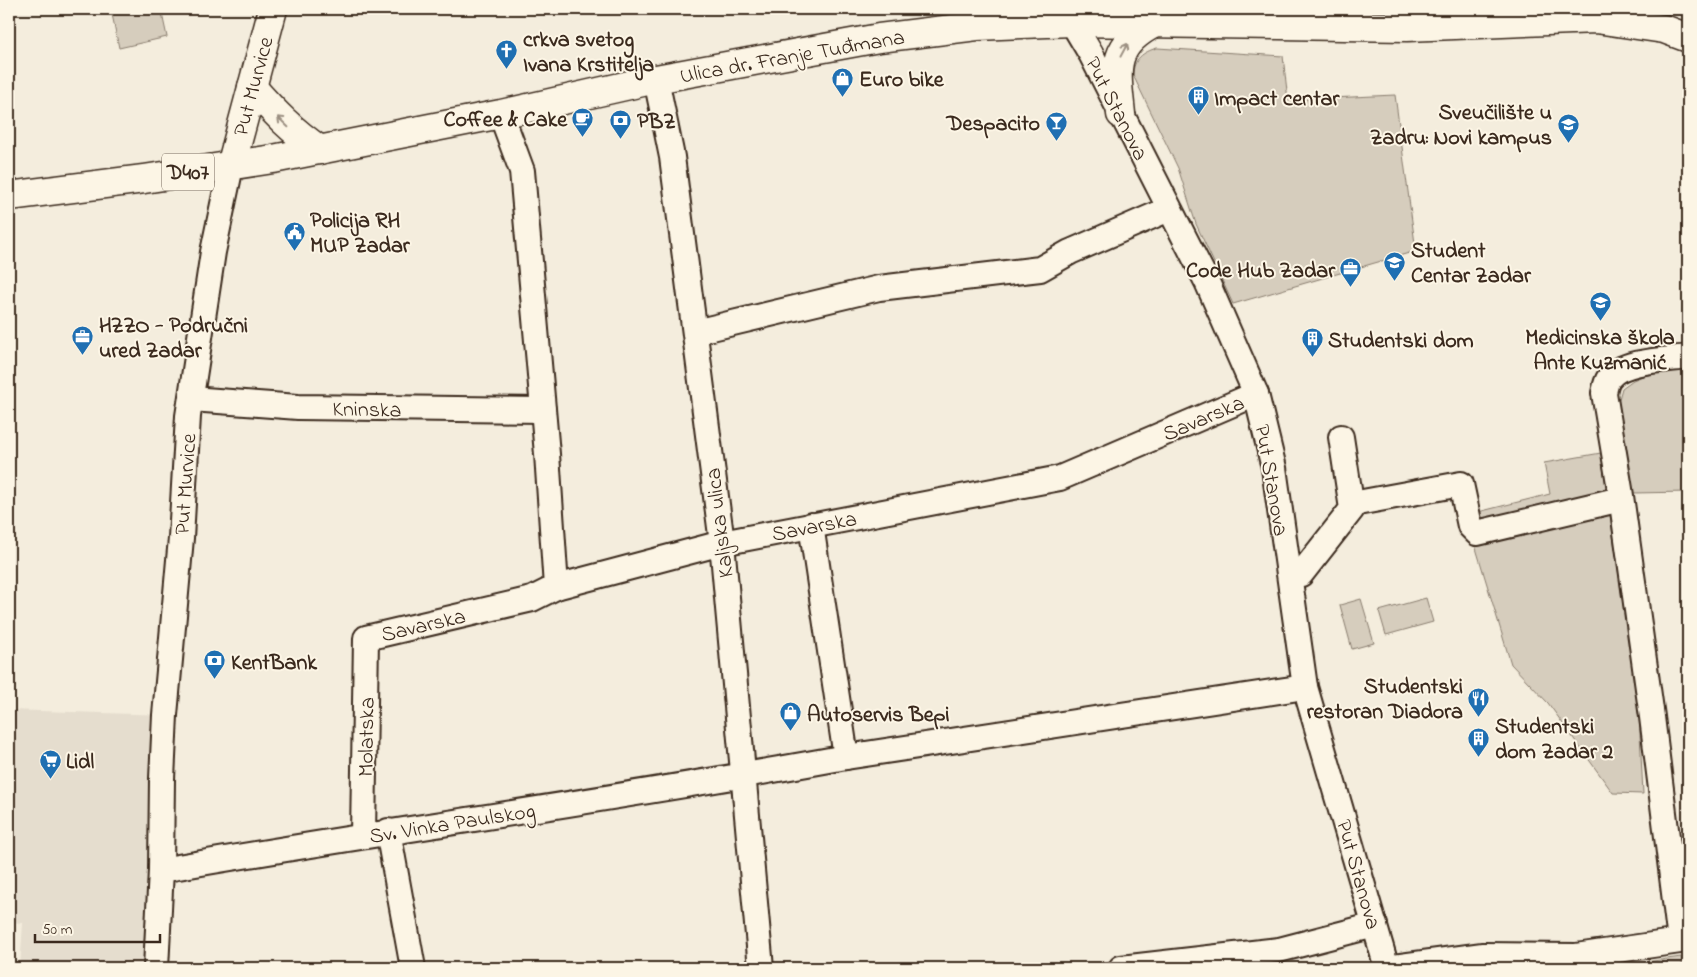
<svg xmlns="http://www.w3.org/2000/svg" width="1697" height="977" font-family="'Indie Flower',sans-serif">
<style>
.built{fill:#e5ddce}
.green{fill:#d6cdbd;stroke:#887c6e}
.lines{fill:none;stroke-linecap:round;stroke-linejoin:round}
.minor-casing{stroke:#3b2a1e;stroke-width:28}
.major-casing{stroke:#3b2a1e;stroke-width:31}
.minor{stroke:#fcf5e5;stroke-width:24}
.major{stroke:#fcf5e5;stroke-width:28}
.oneway{stroke:#9c9082}
.labels{text-anchor:middle;stroke-width:4;stroke-linejoin:round;paint-order:stroke}
.shield{fill:#fcf5e5;stroke:#75675a;stroke-width:1}
.shield-label{font-size:21px;font-weight:bold;fill:#3b2a1e}
.poi-label{font-size:22px;font-weight:bold;fill:#3b2a1e;stroke:#fcf5e5;text-anchor:start}
.street-label{font-size:22px;fill:#3b2a1e;stroke:#fcf5e5}
</style>
<rect width="100%" height="100%" fill="#f4eddd"/>
<filter id="ink" filterUnits="userSpaceOnUse"><feTurbulence type="fractalNoise" baseFrequency=".02" numOctaves="2"/><feDisplacementMap in="SourceGraphic" scale="10" xChannelSelector="R" yChannelSelector="G"/><feConvolveMatrix kernelMatrix="1 2 1 2 8 2 1 2 1" color-interpolation-filters="sRGB"/></filter>
<g filter="url(#ink)">
<polygon class="built" points="9,710 165,715 156,968 20,968 23,923 9,922"/>
<g class="green">
<polygon points="134,9 161,9 167,37 119,48 112,14"/>
<path d="M1157,48L1283,56L1288,100L1395,95L1416,251L1233,304L1196,224L1178,168L1133,75C1133,59 1143,52 1157,48Z"/>
<polygon points="1688,369 1688,492 1633,493 1620,423 1618,403 1622,388 1633,380 1645,375"/>
<polygon points="1601,453 1639,714 1643,794 1613,793 1548,703 1511,664 1466,515 1550,494 1544,463"/>
<polygon points="1426,598 1433,622 1386,635 1379,611"/>
<polygon points="1361,599 1374,643 1352,649 1340,605"/>
<polygon points="1681,957 1683,968 1604,968"/>
</g>
<g class="lines">
<defs>
<g id="minor">
<polyline points="1062,10 1072,22 1091,54 1207,282 1256,394 1274,468 1305,687 1387,968"/>
<polyline points="656,79 672,157 722,543 761,968"/>
<polyline points="501,114 522,171 547,454 556,587"/>
<polyline points="695,332 879,288 1040,269 1070,252 1169,209"/>
<polyline points="191,399 298,407 543,410"/>
<polyline points="1352,504 1461,484 1470,526 1477,533 1621,499"/>
<polyline points="811,525 846,757 1305,687"/>
<polyline points="1301,574 1352,509 1341,437"/>
<polyline points="388,831 413,968"/>
<polyline points="363,836 366,638 532,599 556,587 722,543 1060,478 1256,394"/>
<path d="M161,870C389,830 619,799 846,757"/>
<polyline points="156,968 161,870 162,779 165,715 181,538 188,416 213,252 231,166"/>
<polyline points="1121,968 1279,950 1375,925"/>
<path d="M1386,968L1483,955L1576,956L1680,941L1652,717L1620,489L1604,393C1605,388 1606,382 1609,378C1623,360 1667,360 1688,357"/>
</g>
<g id="major">
<path d="M252,87C274,112 292,131 320,150"/>
<path d="M1121,114C1117,72 1109,47 1153,24"/>
<polyline points="231,166 273,9"/>
<polyline points="9,196 144,179 273,159 501,114 656,79 879,38 977,26 1072,22 1407,27 1596,19 1664,29 1688,38"/>
</g>
</defs>
<use href="#minor" class="minor-casing"/>
<use href="#major" class="major-casing"/>
<use href="#minor" class="minor"/>
<use href="#major" class="major"/>
</g>
<defs><path id="oneway-shaft" d="M-6 0H5M1.5-3L5.5 0L1.5 3" fill="none" stroke-width="1.6" stroke-linecap="round" stroke-linejoin="round" transform="scale(1.25)"/></defs>
<g class="oneway">
<use href="#oneway-shaft" transform="translate(1124 50) rotate(-62)"/>
<use href="#oneway-shaft" transform="translate(283 122) rotate(-136)"/>
</g>
</g>
<defs>
<symbol id="church-pin" viewBox="-11 -11 22 30"><path d="M0 17L-7.5 6A9.5 9.5 0 1 1 7.5 6Z" fill="#1f6fb2" stroke="#fcf5e5"/><path d="M-1.2-6h2.4v3.5h3.3v2.4h-3.3V6h-2.4V-.1h-3.3v-2.4h3.3Z" fill="#fff"/></symbol>
<symbol id="shop-pin" viewBox="-11 -11 22 30"><path d="M0 17L-7.5 6A9.5 9.5 0 1 1 7.5 6Z" fill="#1f6fb2" stroke="#fcf5e5"/><path d="M-5-2.5h2.3a2.7 3.5 0 0 1 5.4 0H5L5.5 6h-11ZM-1.5-2.5h3a1.5 2.3 0 0 0-3 0Z" fill="#fff"/></symbol>
<symbol id="building-pin" viewBox="-11 -11 22 30"><path d="M0 17L-7.5 6A9.5 9.5 0 1 1 7.5 6Z" fill="#1f6fb2" stroke="#fcf5e5"/><path d="M-4-6H4V6H1V3H-1V6H-4ZM-2.5-4.3h1.7v1.8h-1.7ZM.8-4.3h1.7v1.8H.8ZM-2.5-1h1.7V.8h-1.7ZM.8-1h1.7V.8H.8Z" fill="#fff"/></symbol>
<symbol id="cafe-pin" viewBox="-11 -11 22 30"><path d="M0 17L-7.5 6A9.5 9.5 0 1 1 7.5 6Z" fill="#1f6fb2" stroke="#fcf5e5"/><path d="M-5.5-4.5H6V0H3Q3 3.5 0 3.5H-2.5Q-5.5 3.5-5.5 0ZM3-3.2v2h1.7v-2ZM-6 4.5H4V6H-6Z" fill="#fff"/></symbol>
<symbol id="bank-pin" viewBox="-11 -11 22 30"><path d="M0 17L-7.5 6A9.5 9.5 0 1 1 7.5 6Z" fill="#1f6fb2" stroke="#fcf5e5"/><path d="M-6-4H6V4H-6ZM0-2.3a2.3 2.3 0 1 0 0 4.6a2.3 2.3 0 1 0 0-4.6Z" fill="#fff"/></symbol>
<symbol id="bar-pin" viewBox="-11 -11 22 30"><path d="M0 17L-7.5 6A9.5 9.5 0 1 1 7.5 6Z" fill="#1f6fb2" stroke="#fcf5e5"/><path d="M-6-5H6L.8 .8V4.5H3.5V6h-7V4.5H-.8V.8Z" fill="#fff"/></symbol>
<symbol id="university-pin" viewBox="-11 -11 22 30"><path d="M0 17L-7.5 6A9.5 9.5 0 1 1 7.5 6Z" fill="#1f6fb2" stroke="#fcf5e5"/><path d="M0-5L7-2L0 1L-7-2ZM-4 1L0 2.5L4 1V4Q0 6-4 4Z" fill="#fff"/></symbol>
<symbol id="civic-pin" viewBox="-11 -11 22 30"><path d="M0 17L-7.5 6A9.5 9.5 0 1 1 7.5 6Z" fill="#1f6fb2" stroke="#fcf5e5"/><path d="M-.6-6.5H3V-4.5H.6V-3L4-1V1h2V6H-6V1h2V-1L-.6-3ZM-1.2 2.5V6h2.4V2.5Z" fill="#fff"/></symbol>
<symbol id="office-pin" viewBox="-11 -11 22 30"><path d="M0 17L-7.5 6A9.5 9.5 0 1 1 7.5 6Z" fill="#1f6fb2" stroke="#fcf5e5"/><path d="M-6-3h4V-5.5h4V-3h4V5H-6ZM-1-4.5V-3h2v-1.5ZM-6 0V1H6V0Z" fill="#fff"/></symbol>
<symbol id="school-pin" viewBox="-11 -11 22 30"><path d="M0 17L-7.5 6A9.5 9.5 0 1 1 7.5 6Z" fill="#1f6fb2" stroke="#fcf5e5"/><path d="M0-5L7-2L0 1L-7-2ZM-4 1L0 2.5L4 1V4Q0 6-4 4Z" fill="#fff"/></symbol>
<symbol id="restaurant-pin" viewBox="-11 -11 22 30"><path d="M0 17L-7.5 6A9.5 9.5 0 1 1 7.5 6Z" fill="#1f6fb2" stroke="#fcf5e5"/><path d="M-5-6h1v4h1v-4h1v4h1v-4h1v5L-1.5 .5V6h-2V.5L-5-1ZM5-6V6H3V1.5H1.5Q1.5-4 5-6Z" fill="#fff"/></symbol>
<symbol id="supermarket-pin" viewBox="-11 -11 22 30"><path d="M0 17L-7.5 6A9.5 9.5 0 1 1 7.5 6Z" fill="#1f6fb2" stroke="#fcf5e5"/><path d="M-6-5.5h2.5l.6 2H6L4.5 2H-2.5L-4.4-4H-6ZM-1.5 3.2a1.3 1.3 0 1 0 .1 0ZM3 3.2a1.3 1.3 0 1 0 .1 0Z" fill="#fff"/></symbol>
</defs>
<g fill-rule="evenodd">
<use href="#church-pin" x="494" y="38" width="25" height="34"/>
<use href="#shop-pin" x="830" y="66" width="25" height="34"/>
<use href="#building-pin" x="1186" y="84" width="25" height="34"/>
<use href="#cafe-pin" x="570" y="106" width="25" height="34"/>
<use href="#bank-pin" x="608" y="108" width="25" height="34"/>
<use href="#bar-pin" x="1044" y="110" width="25" height="34"/>
<use href="#university-pin" x="1556" y="112" width="25" height="34"/>
<use href="#civic-pin" x="282" y="220" width="25" height="34"/>
<use href="#university-pin" x="1382" y="250" width="25" height="34"/>
<use href="#office-pin" x="1338" y="256" width="25" height="34"/>
<use href="#school-pin" x="1588" y="290" width="25" height="34"/>
<use href="#office-pin" x="70" y="324" width="25" height="34"/>
<use href="#building-pin" x="1300" y="326" width="25" height="34"/>
<use href="#bank-pin" x="202" y="648" width="25" height="34"/>
<use href="#restaurant-pin" x="1466" y="686" width="25" height="34"/>
<use href="#shop-pin" x="778" y="700" width="25" height="34"/>
<use href="#building-pin" x="1466" y="726" width="25" height="34"/>
<use href="#supermarket-pin" x="38" y="748" width="25" height="34"/>
</g>
<g class="labels">
<rect class="shield" x="162" y="153.5" width="52" height="37" rx="4"/>
<g class="shield-label">
<text x="188" y="179">D407</text>
</g>
<g class="poi-label">
<text x="523" y="46">crkva svetog<tspan x="523" dy="25">Ivana Krstitelja</tspan></text>
<text x="859" y="86">Euro bike</text>
<text x="1214" y="105">Impact centar</text>
<text x="1552" y="119" text-anchor="end">Sveučilište u<tspan x="1552" dy="25">Zadru: Novi kampus</tspan></text>
<text x="567" y="126" text-anchor="end">Coffee &amp; Cake</text>
<text x="637" y="128">PBZ</text>
<text x="1040" y="130" text-anchor="end">Despacito</text>
<text x="310" y="227">Policija RH<tspan x="310" dy="25">MUP Zadar</tspan></text>
<text x="1411" y="257">Student<tspan x="1411" dy="25">Centar Zadar</tspan></text>
<text x="1335" y="277" text-anchor="end">Code Hub Zadar</text>
<text x="99" y="332">HZZO - Područni<tspan x="99" dy="25">ured Zadar</tspan></text>
<text x="1600" y="344" text-anchor="middle">Medicinska škola<tspan x="1600" dy="25">Ante Kuzmanić</tspan></text>
<text x="1328" y="347">Studentski dom</text>
<text x="231" y="669">KentBank</text>
<text x="1463" y="693" text-anchor="end">Studentski<tspan x="1463" dy="25">restoran Diadora</tspan></text>
<text x="807" y="721">Autoservis Bepi</text>
<text x="1495" y="733">Studentski<tspan x="1495" dy="25">dom Zadar 2</tspan></text>
<text x="66" y="768">Lidl</text>
</g>
<g class="street-label">
<text transform="translate(792 55) rotate(-10)" y="8">Ulica dr. Franje Tuđmana</text>
<text transform="translate(252 86) rotate(-75)" y="8">Put Murvice</text>
<text transform="translate(1118 108) rotate(63)" y="8">Put Stanova</text>
<text transform="translate(367 408) rotate(1)" y="8">Kninska</text>
<text transform="translate(1203 417) rotate(-23)" y="8">Savarska</text>
<text transform="translate(1273 480) rotate(80)" y="8">Put Stanova</text>
<text transform="translate(184 484) rotate(-86)" y="8">Put Murvice</text>
<text transform="translate(718 523) rotate(-97)" y="8">Kaljska ulica</text>
<text transform="translate(814 525) rotate(-11)" y="8">Savarska</text>
<text transform="translate(423 624) rotate(-13)" y="8">Savarska</text>
<text transform="translate(365 737) rotate(-89)" y="8">Molatska</text>
<text transform="translate(452 822) rotate(-9)" y="8">Sv. Vinka Paulskog</text>
<text transform="translate(1360 874) rotate(74)" y="8">Put Stanova</text>
</g>
</g>
<rect width="1697" height="977" fill="none" stroke="#fcf5e5" stroke-width="30"/>
<rect x="15" y="15" width="1667" height="947" fill="none" stroke="#3b2a1e" stroke-width="2" filter="url(#ink)"/>
<path d="M35 934v8h125v-8" fill="none" stroke="#3b2a1e" stroke-width="2.5"/>
<text x="42" y="934" font-size="15" fill="#3b2a1e" stroke="#fcf5e5" stroke-width="4" paint-order="stroke">50 m</text>
</svg>
